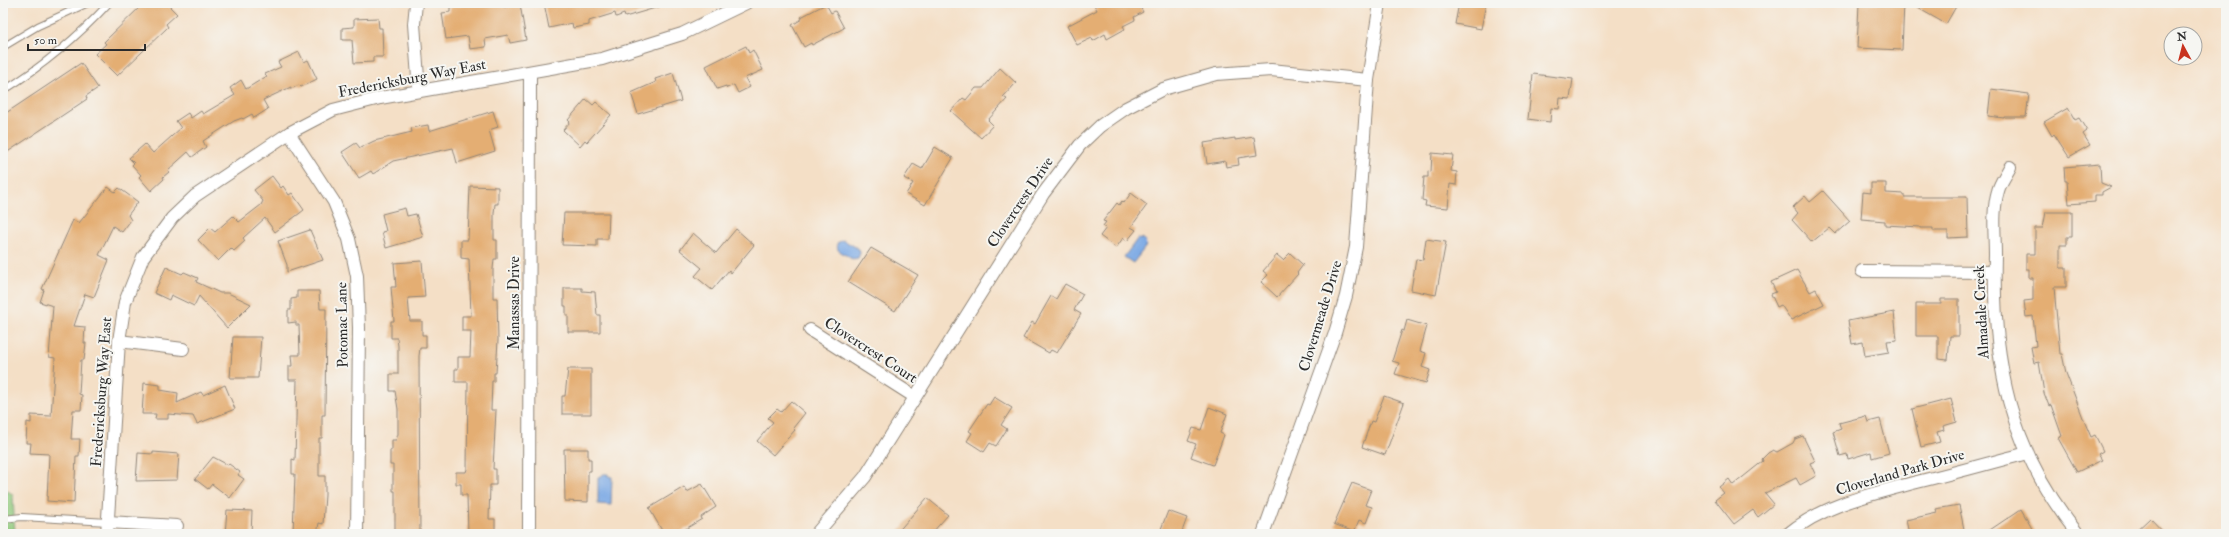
<svg xmlns="http://www.w3.org/2000/svg" width="2229" height="537" font-family="'IM FELL Double Pica',serif">
<style>
.green{fill:#90c97c;stroke:#5e7a54}
.water{fill:#7ba9e4;stroke:#536a88}
.building{fill:#e4ae73}
.lines{fill:none;stroke-linecap:round;stroke-linejoin:round}
.lane-casing{stroke:#908578;stroke-width:8}
.street-casing{stroke:#908578;stroke-width:14}
.lane{stroke:#fff;stroke-width:6}
.street{stroke:#fff;stroke-width:12}
.labels{text-anchor:middle;stroke-width:4;stroke-linejoin:round;paint-order:stroke}
.street-label{font-size:15px;fill:#2b2b2b;stroke:#f6f6f2}
</style>
<rect width="100%" height="100%" fill="#f6f6f2"/>
<filter id="ink" filterUnits="userSpaceOnUse"><feTurbulence type="fractalNoise" baseFrequency=".025" numOctaves="2"/><feDisplacementMap in="SourceGraphic" scale="8" xChannelSelector="R" yChannelSelector="G"/><feConvolveMatrix kernelMatrix="1 2 1 2 8 2 1 2 1" color-interpolation-filters="sRGB"/></filter>
<filter id="wash" filterUnits="userSpaceOnUse"><feTurbulence type="fractalNoise" baseFrequency=".012" numOctaves="4" result="noise"/><feDisplacementMap in="SourceGraphic" scale="16" xChannelSelector="R" yChannelSelector="G"/><feGaussianBlur stdDeviation="0.9" result="paint"/><feColorMatrix in="noise" values="0 0 0 0 0 0 0 0 0 0 0 0 0 0 0 0 0 1.4 0 .05"/><feComposite in="paint" operator="in"/></filter>
<g filter="url(#wash)">
<rect width="100%" height="100%" fill="#f4dfc6"/>
<polygon class="green" points="3,487 13,495 15,534 3,534"/>
<g class="water">
<polygon points="1138,238 1140,240 1142,238 1146,241 1145,243 1147,245 1133,263 1124,257"/>
<polygon points="843,240 859,249 860,253 858,258 852,259 838,250 837,243"/>
<polygon points="602,474 608,474 608,476 612,477 611,505 598,504 598,477 602,476"/>
</g>
<g id="blocks">
<g class="building">
<polygon points="144,3 166,3 177,14 166,24 168,27 117,76 95,54 106,44 104,42"/>
<polygon points="481,3 499,3 499,6 505,7 520,4 526,40 510,43 508,35 485,39 486,47 470,49 468,36 446,39 442,13 450,12 450,7"/>
<polygon points="544,3 661,3 662,6 625,17 624,14 616,17 615,13 589,21 589,25 573,28 572,23 549,28"/>
<polygon points="1093,3 1138,3 1143,12 1134,17 1135,20 1123,26 1125,29 1107,39 1105,34 1093,41 1092,38 1077,45 1067,26 1097,10"/>
<polygon points="1459,3 1486,3 1481,29 1455,24"/>
<polygon points="1859,3 1904,3 1902,50 1857,48"/>
<polygon points="1909,3 1958,3 1946,24"/>
<polygon points="826,4 831,13 835,11 844,28 812,45 811,43 804,47 792,25 802,19 801,17"/>
<polygon points="378,18 379,28 382,28 383,57 373,57 373,62 354,63 352,40 342,40 342,28 354,27 354,19"/>
<polygon points="746,46 749,53 753,50 763,70 745,78 750,87 738,93 734,85 727,88 726,86 717,89 706,66"/>
<polygon points="299,52 304,62 308,60 317,79 301,87 299,85 291,89 291,87 263,100 268,109 254,118 252,114 243,119 242,118 234,121 203,141 206,147 192,157 188,152 168,170 169,172 163,177 164,179 151,191 139,177 141,175 132,165 134,163 129,158 145,144 153,153 181,128 176,121 188,113 191,118 201,111 203,114 235,95 230,88 241,80 246,89 267,76 265,74 281,67 278,62"/>
<polygon points="81,63 98,88 86,96 87,99 3,155 3,115"/>
<polygon points="1000,68 1016,83 1003,97 1007,99 988,120 993,125 981,138 951,111 963,98 966,100 976,88 983,88"/>
<polygon points="673,73 681,101 638,114 631,93 656,82 655,79"/>
<polygon points="1533,74 1573,79 1570,99 1560,98 1559,109 1551,108 1550,122 1528,119"/>
<polygon points="1991,89 2029,94 2026,117 2004,117 2004,118 1988,116"/>
<polygon points="586,99 593,105 596,102 611,115 587,142 585,140 580,146 563,130 570,122 568,120"/>
<polygon points="2068,108 2075,120 2079,118 2087,131 2083,134 2090,145 2069,157 2054,134 2052,136 2044,122"/>
<polygon points="493,111 498,127 489,130 495,151 457,163 453,148 393,161 373,174 371,171 359,178 342,152 356,143 360,148 374,141 412,132 411,128 428,125 429,131"/>
<polygon points="1254,137 1257,155 1238,158 1239,165 1226,167 1225,161 1207,164 1204,143 1235,138 1235,140"/>
<polygon points="935,147 953,158 925,205 906,194 913,183 904,178 913,164 922,169"/>
<polygon points="1432,153 1453,155 1451,171 1457,172 1456,185 1450,184 1448,208 1425,206 1426,201 1422,200 1424,177 1428,177 1428,171 1431,172"/>
<polygon points="2100,164 2101,183 2111,187 2102,192 2102,195 2095,195 2095,202 2069,204 2067,181 2065,181 2064,167"/>
<polygon points="272,176 281,188 283,186 289,195 292,193 304,210 275,232 265,218 243,238 245,241 234,251 231,248 218,261 198,240 210,228 215,232 233,216 239,222 261,205 263,201 254,190"/>
<polygon points="1871,183 1886,183 1886,193 1904,194 1904,197 1967,197 1968,237 1948,238 1948,231 1933,231 1933,228 1920,228 1920,227 1885,225 1885,221 1861,219 1863,192 1871,193"/>
<polygon points="470,186 498,187 498,204 495,204 494,213 494,240 497,240 497,259 494,259 493,269 493,298 497,298 498,340 496,373 494,373 494,381 492,381 491,410 496,410 493,469 496,469 496,485 490,485 489,519 495,519 495,534 468,534 467,495 461,495 461,484 456,484 456,472 466,472 467,469 468,382 455,382 455,369 458,369 458,357 470,357 471,331 462,331 462,316 471,316 469,259 461,258 461,240 468,240"/>
<polygon points="108,187 115,192 119,188 138,202 128,215 131,220 122,232 113,226 99,255 109,260 94,297 85,294 74,326 85,327 84,343 86,343 84,360 81,360 79,394 82,395 81,410 73,410 71,439 80,439 79,456 76,456 74,503 47,501 49,454 30,453 31,443 26,443 27,422 31,423 31,415 51,416 55,358 49,357 53,306 40,302 44,290 42,289 73,220 79,223"/>
<polygon points="1823,191 1850,221 1835,234 1829,228 1812,242 1792,220 1798,213 1793,207 1805,196 1810,202"/>
<polygon points="1131,193 1147,205 1131,227 1136,230 1127,241 1123,238 1116,248 1100,236 1106,228 1103,226 1106,222 1103,221 1117,203 1119,205 1122,201 1124,203"/>
<polygon points="405,208 407,216 416,214 423,237 386,248 382,232 386,231 382,214"/>
<polygon points="2046,212 2072,212 2072,237 2067,237 2067,245 2060,245 2060,268 2066,268 2066,287 2054,287 2060,354 2062,354 2066,373 2085,423 2091,437 2095,435 2103,451 2098,454 2102,460 2077,472 2058,438 2062,436 2051,405 2049,406 2044,393 2039,362 2034,363 2031,347 2036,346 2033,316 2026,317 2024,301 2033,300 2033,278 2029,278 2029,269 2026,269 2026,254 2035,254 2035,228 2043,228"/>
<polygon points="564,213 609,213 608,239 597,239 597,246 562,245"/>
<polygon points="736,229 754,245 731,273 729,270 712,290 695,276 702,268 680,250 693,233 716,253"/>
<polygon points="310,230 323,260 287,272 287,265 278,241"/>
<polygon points="1426,239 1446,242 1436,295 1411,290 1416,259 1423,260"/>
<polygon points="871,248 918,275 895,311 848,282"/>
<polygon points="1290,253 1303,265 1297,273 1298,274 1277,297 1261,282 1268,275 1263,271 1277,255 1283,260"/>
<polygon points="422,261 425,297 408,298 410,321 422,321 422,335 426,335 426,348 420,348 419,356 420,534 395,534 395,491 393,491 393,465 390,465 390,450 392,450 392,440 396,440 398,434 398,409 395,391 390,391 390,374 398,374 398,346 397,338 391,338 391,321 394,321 391,287 396,287 394,263"/>
<polygon points="166,267 182,274 184,272 198,278 196,282 220,293 228,293 251,304 227,328 199,296 194,306 171,295 169,300 154,293"/>
<polygon points="1797,270 1810,292 1816,289 1824,304 1791,320 1781,305 1777,307 1771,294 1776,292 1771,282"/>
<polygon points="1065,284 1083,294 1074,310 1081,314 1057,353 1051,350 1049,353 1023,338 1032,322 1035,324 1051,296 1056,299"/>
<polygon points="564,288 582,288 582,291 595,292 597,315 600,315 600,332 568,332 568,315 566,315 566,306 564,306"/>
<polygon points="297,291 319,291 320,309 326,309 325,415 322,415 322,438 319,438 319,476 325,476 325,495 323,524 319,523 317,534 293,534 295,474 292,474 292,459 295,460 297,380 289,380 289,366 292,366 291,355 300,355 299,325 296,325 296,322 288,323 288,310 291,310 291,299 297,298"/>
<polygon points="1941,299 1959,299 1959,336 1950,336 1948,360 1938,359 1938,336 1916,336 1916,304 1941,304"/>
<polygon points="1894,312 1897,340 1887,341 1889,352 1865,356 1863,342 1852,344 1848,321"/>
<polygon points="1407,320 1427,326 1420,351 1426,353 1422,367 1430,370 1426,383 1395,374 1399,363 1392,361 1402,330 1404,331"/>
<polygon points="233,337 261,337 258,378 230,378"/>
<polygon points="568,369 591,369 591,414 562,414 562,396 565,396"/>
<polygon points="144,383 160,385 160,390 178,393 177,403 201,392 203,395 225,385 235,409 197,424 193,416 168,414 168,419 155,419 156,414 142,414"/>
<polygon points="1384,396 1404,403 1385,455 1362,447 1371,421 1374,422"/>
<polygon points="994,397 1012,408 1001,425 1007,429 996,446 990,443 984,452 967,441 972,433 969,431 987,404 989,405"/>
<polygon points="1951,399 1957,422 1943,426 1944,430 1937,432 1940,442 1921,447 1912,409"/>
<polygon points="791,401 805,413 793,428 795,430 773,455 757,441 773,422 768,418 777,409 781,412"/>
<polygon points="1209,407 1227,414 1220,433 1224,435 1213,465 1191,457 1196,444 1188,441 1193,428 1201,430"/>
<polygon points="1866,416 1868,422 1880,419 1889,453 1872,458 1871,452 1848,459 1847,454 1840,456 1833,432 1841,429 1839,423"/>
<polygon points="1803,436 1815,461 1810,463 1816,476 1800,485 1796,478 1765,493 1774,504 1758,517 1753,510 1734,524 1715,500 1724,493 1719,487 1729,479 1733,485 1763,461 1762,459 1768,453 1773,450 1777,452 1793,443 1795,439"/>
<polygon points="564,449 588,449 588,459 591,459 591,471 588,471 588,502 565,501"/>
<polygon points="153,452 179,454 177,480 136,481 138,453 153,454"/>
<polygon points="213,457 228,465 229,464 240,472 238,475 244,479 230,498 212,484 208,489 195,479"/>
<polygon points="1352,483 1371,490 1365,505 1372,507 1366,523 1359,520 1354,532 1334,524"/>
<polygon points="702,484 716,507 701,517 702,519 677,534 664,534 649,508 684,487 687,492"/>
<polygon points="927,498 948,515 931,534 896,534"/>
<polygon points="1959,505 1965,534 1909,534 1906,520 1937,513 1936,509"/>
<polygon points="2021,509 2035,534 1984,534"/>
<polygon points="227,510 252,511 251,534 225,534"/>
<polygon points="1168,511 1187,518 1181,534 1159,534"/>
<polygon points="2150,518 2165,534 2133,534"/>
</g>
</g>
</g>
<g filter="url(#ink)">
<use href="#blocks" fill-opacity="0" stroke="#908578" stroke-width="1"/>
<g class="lines">
<defs>
<g id="lane">
<polyline points="3,47 38,26 88,3"/>
<path d="M3,91C43,66 77,38 109,3"/>
<polyline points="3,519 22,517 108,522"/>
</g>
<g id="street">
<polyline points="416,3 414,24 419,91"/>
<polyline points="289,133 334,202 349,239 357,276 359,328 357,534"/>
<path d="M2010,167C2006,175 2000,183 1998,191C1992,211 1995,235 1995,255C1992,362 2009,449 2078,534"/>
<polyline points="1862,271 1994,272"/>
<polyline points="810,330 915,397"/>
<polyline points="119,341 183,349"/>
<polyline points="108,522 177,526"/>
<polyline points="107,534 119,341 125,302 143,257 172,218 195,196 289,133 333,110 380,98 602,59 682,34 746,3"/>
<polyline points="529,534 530,72"/>
<polyline points="816,534 865,477 1043,194 1080,145 1100,126 1126,108 1163,89 1216,74 1271,70 1368,80"/>
<polyline points="1263,534 1335,333 1346,296 1356,247 1368,80 1380,3"/>
<path d="M1788,534C1824,504 1873,494 1917,482C1954,473 1990,463 2027,453"/>
</g>
</defs>
<use href="#lane" class="lane-casing"/>
<use href="#street" class="street-casing"/>
<use href="#lane" class="lane"/>
<use href="#street" class="street"/>
</g>
</g>
<g class="labels">
<g class="street-label">
<text transform="translate(412 78) rotate(-11)" y="5">Fredericksburg Way East</text>
<text transform="translate(1020 202) rotate(-56)" y="5">Clovercrest Drive</text>
<text transform="translate(514 303) rotate(-90)" y="5">Manassas Drive</text>
<text transform="translate(1981 312) rotate(-93)" y="5">Almadale Creek</text>
<text transform="translate(1320 316) rotate(-73)" y="5">Clovermeade Drive</text>
<text transform="translate(342 325) rotate(-91)" y="5">Potomac Lane</text>
<text transform="translate(871 350) rotate(33)" y="5">Clovercrest Court</text>
<text transform="translate(101 392) rotate(-86)" y="5">Fredericksburg Way East</text>
<text transform="translate(1900 472) rotate(-16)" y="5">Cloverland Park Drive</text>
</g>
</g>
<rect width="2229" height="537" fill="none" stroke="#f6f6f2" stroke-width="16"/>
<g transform="translate(2183 46) rotate(353)"><circle r="19" fill="#f6f6f2" stroke="#a5a5a2"/>
<path d="M0-3L7 15L0 10L-7 15Z" fill="#c8321e"/>
<text y="-6" font-size="11" font-weight="bold" text-anchor="middle" fill="#2b2b2b">N</text>
</g>
<path d="M28 44v6h117v-6" fill="none" stroke="#2b2b2b" stroke-width="2"/>
<text x="34" y="44" font-size="12" fill="#2b2b2b" stroke="#f6f6f2" stroke-width="3" paint-order="stroke">50 m</text>
</svg>
